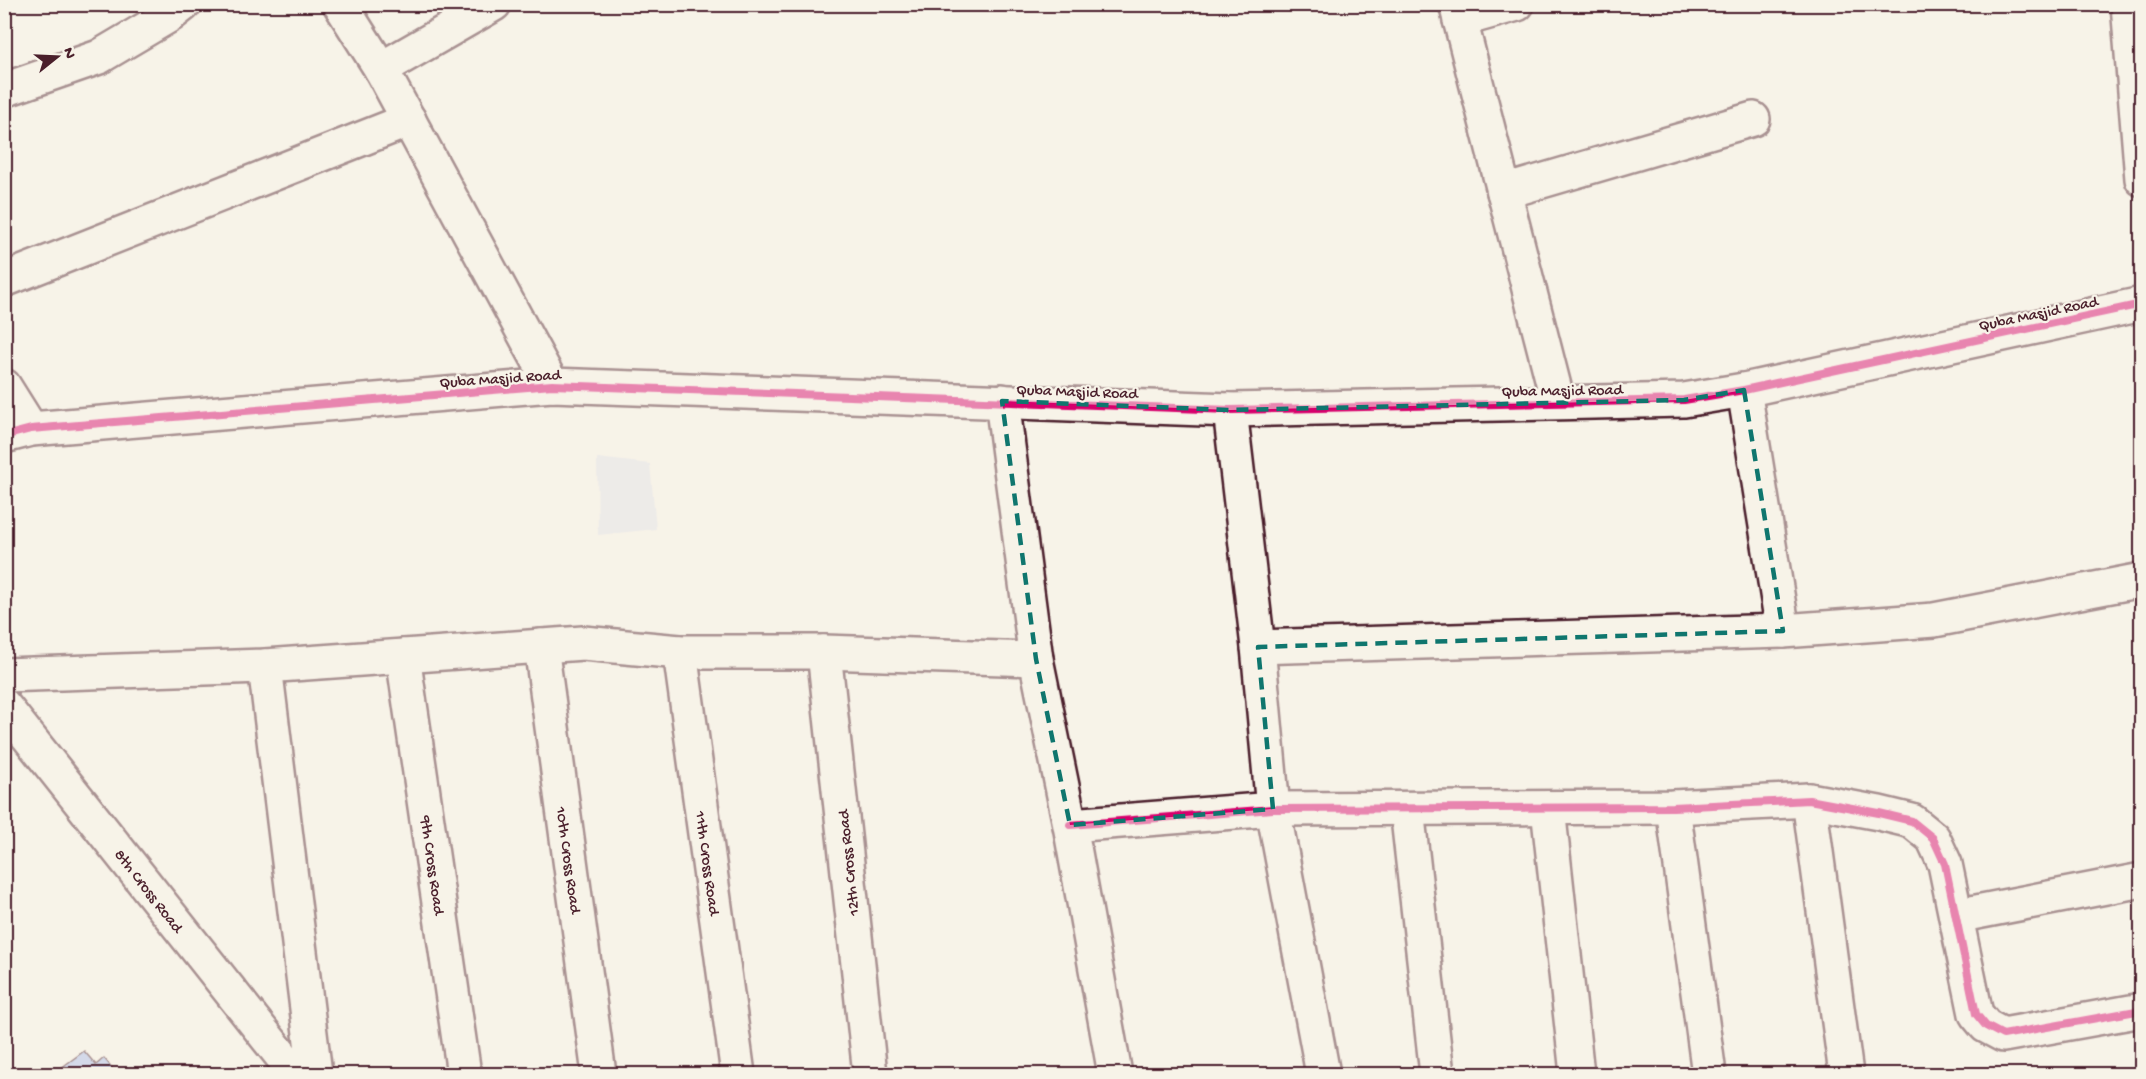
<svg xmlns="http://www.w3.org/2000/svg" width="2146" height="1079" font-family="'Gochi Hand',sans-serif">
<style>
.built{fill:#dfe2e9}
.building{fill:#a8bbea;stroke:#4a1f2b;stroke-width:1.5}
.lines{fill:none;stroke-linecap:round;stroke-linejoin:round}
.minor-casing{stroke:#4a1f2b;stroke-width:38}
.minor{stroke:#f7f3e8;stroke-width:33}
.cycleway-casing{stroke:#f7f3e8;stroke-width:11}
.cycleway{stroke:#d6006c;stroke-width:8}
.marked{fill:none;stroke:#0f766e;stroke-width:4.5;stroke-dasharray:12 8;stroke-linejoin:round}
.labels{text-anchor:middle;stroke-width:4.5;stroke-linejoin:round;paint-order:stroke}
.street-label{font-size:16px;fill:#4a1f2b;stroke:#f7f3e8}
</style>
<rect width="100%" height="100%" fill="#f7f3e8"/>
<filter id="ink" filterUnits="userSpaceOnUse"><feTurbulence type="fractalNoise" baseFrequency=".0167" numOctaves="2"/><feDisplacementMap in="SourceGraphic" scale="12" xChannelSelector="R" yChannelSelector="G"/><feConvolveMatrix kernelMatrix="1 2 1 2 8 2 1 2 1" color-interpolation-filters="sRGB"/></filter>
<g filter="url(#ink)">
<polygon class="built" points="597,458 650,464 656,529 598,535"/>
<polygon class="building" points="84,1051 96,1065 104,1058 117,1074 53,1074"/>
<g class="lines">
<defs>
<g id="minor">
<polyline points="340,4 381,69 552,385"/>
<polyline points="1456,4 1558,402"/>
<polyline points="2128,4 2142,179"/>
<polyline points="1460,20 1517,4"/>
<polyline points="381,69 494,4"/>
<polyline points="4,90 99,57 170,15 184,4"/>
<polyline points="1504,192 1753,119"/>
<polyline points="4,280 409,120"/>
<polyline points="4,386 31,429"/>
<polyline points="1744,390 1783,631"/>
<polyline points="1002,401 1036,659 1070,825 1115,1074"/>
<polyline points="1230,410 1258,647 1273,809 1323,1074"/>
<polyline points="4,436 31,429 552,385 1230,410 1684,400 1744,390 2142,304"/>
<polyline points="541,646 599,1074"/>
<polyline points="1258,647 1783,631 1934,620 2142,580"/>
<polyline points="680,652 738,1074"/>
<polyline points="824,652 870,1074"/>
<polyline points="403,656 464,1074"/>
<polyline points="265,666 315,1074"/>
<polyline points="4,675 265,666 583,643 680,652 824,652 1036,659"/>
<polyline points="4,706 296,1074"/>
<polyline points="1809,800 1846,1074"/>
<polyline points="1673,807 1709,1074"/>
<polyline points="1548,808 1577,1074"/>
<polyline points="1407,809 1437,1074"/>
<polyline points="1070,825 1273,809 1673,807 1809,800 1879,813 1912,821 1933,838 1945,864 1976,1014 1986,1026 2003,1035 2142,1010"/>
<polyline points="1956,916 2142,880"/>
</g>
</defs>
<use href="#minor" class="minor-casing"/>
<use href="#minor" class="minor"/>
<defs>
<g id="cycleway">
<polyline points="4,436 31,429 552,385 1230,410 1684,400 1744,390 2142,304"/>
<polyline points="1070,825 1273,809 1673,807 1809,800 1879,813 1912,821 1933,838 1945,864 1976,1014 1986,1026 2003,1035 2142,1010"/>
</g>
</defs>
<use href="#cycleway" class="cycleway-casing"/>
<use href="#cycleway" class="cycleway"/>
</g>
</g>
<path d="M0 0H2146V1079H0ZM1744,390L1783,631L1258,647L1273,809L1070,825L1036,659L1002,401L1230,410L1684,400Z" fill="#f7f3e8" fill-opacity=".55" fill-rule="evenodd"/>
<path class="marked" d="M1744,390L1783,631L1258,647L1273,809L1070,825L1036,659L1002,401L1230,410L1684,400Z"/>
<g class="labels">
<g class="street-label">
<text transform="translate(2038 312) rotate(-12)" y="6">Quba Masjid Road</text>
<text transform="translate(500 377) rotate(-4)" y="6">Quba Masjid Road</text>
<text transform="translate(1562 389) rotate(-1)" y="6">Quba Masjid Road</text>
<text transform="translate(1077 390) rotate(2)" y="6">Quba Masjid Road</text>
<text transform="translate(570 860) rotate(82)" y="6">10th Cross Road</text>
<text transform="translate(709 863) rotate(82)" y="6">11th Cross Road</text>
<text transform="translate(847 863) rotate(-96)" y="6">12th Cross Road</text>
<text transform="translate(434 865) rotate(82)" y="6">9th Cross Road</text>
<text transform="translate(150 890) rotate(52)" y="6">8th Cross Road</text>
</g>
</g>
<rect width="2146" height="1079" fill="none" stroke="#f7f3e8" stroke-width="24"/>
<rect x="12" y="12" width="2122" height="1055" fill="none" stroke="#4a1f2b" stroke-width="2" filter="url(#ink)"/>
<g transform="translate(57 57) rotate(72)" stroke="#f7f3e8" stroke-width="4.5" paint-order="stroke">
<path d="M0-4.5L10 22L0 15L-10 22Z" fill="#4a1f2b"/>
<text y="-9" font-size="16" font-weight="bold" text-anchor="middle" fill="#4a1f2b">N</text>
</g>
</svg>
